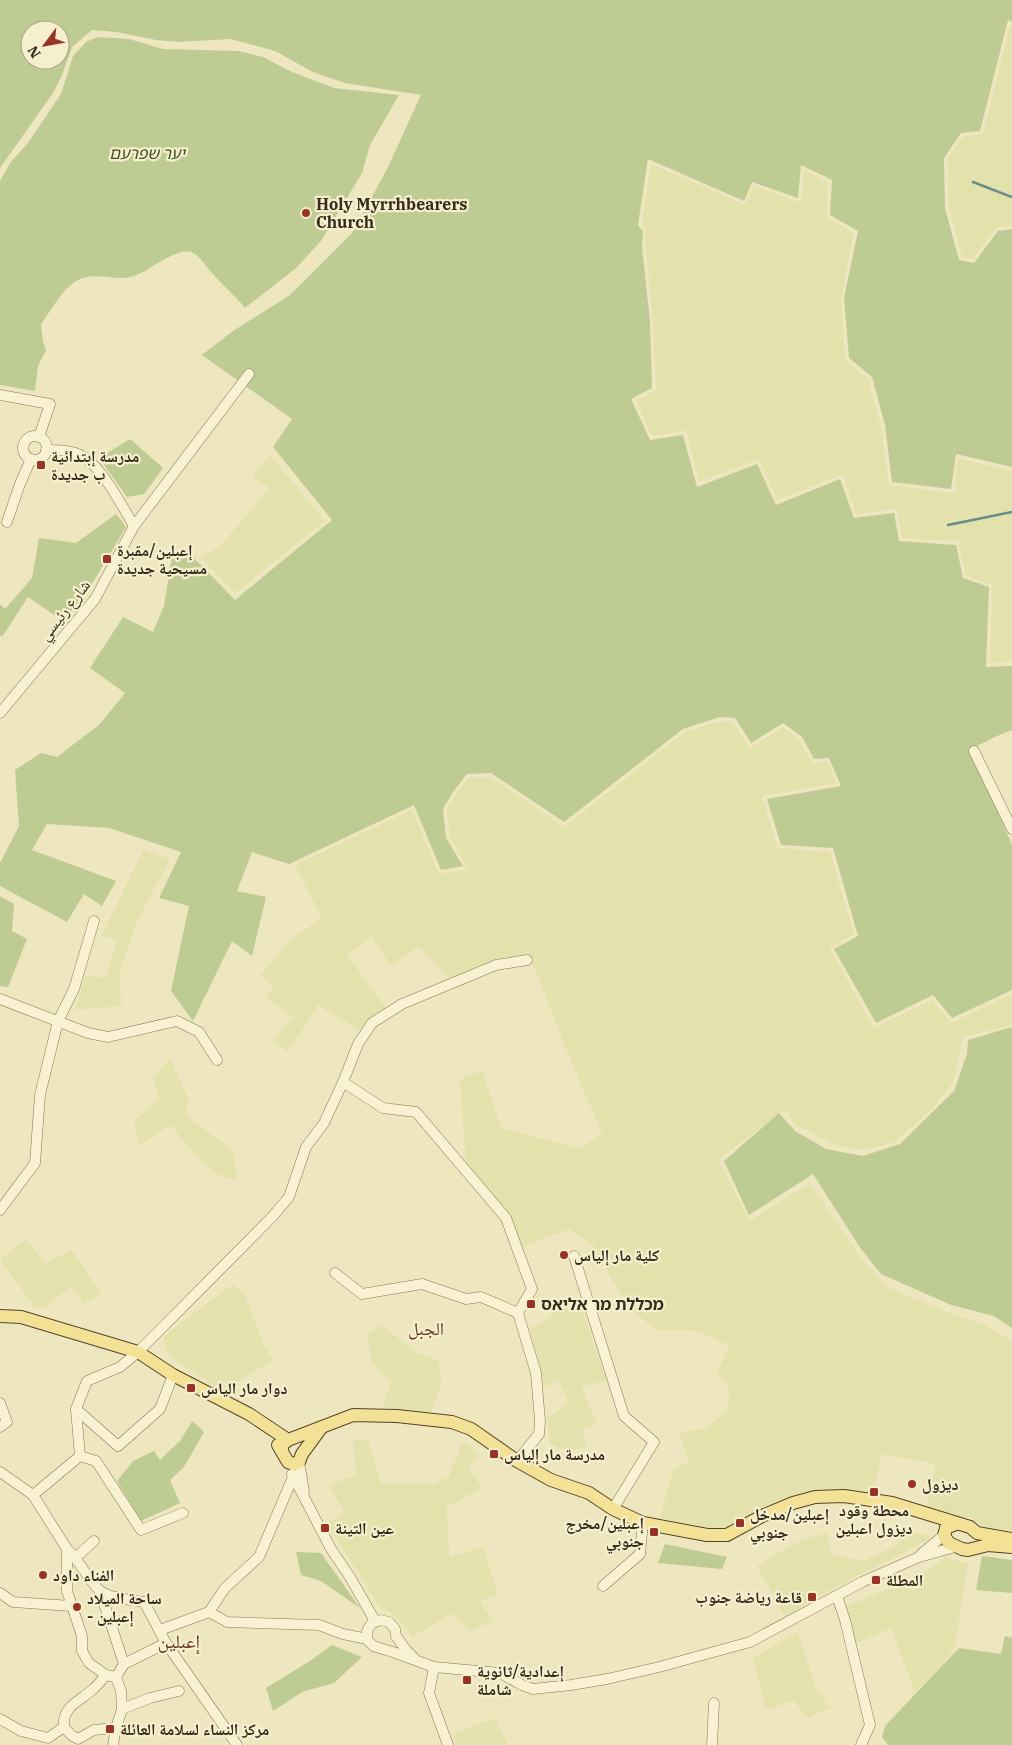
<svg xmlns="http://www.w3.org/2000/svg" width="1012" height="1745" font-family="'IBM Plex Serif','Noto Naskh Arabic','Noto Sans Hebrew',serif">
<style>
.farmland{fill:#e4e2ac}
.green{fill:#becc93;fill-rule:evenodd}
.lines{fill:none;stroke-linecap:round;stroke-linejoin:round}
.stream{stroke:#698d89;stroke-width:2.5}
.minor-casing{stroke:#877657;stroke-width:11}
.major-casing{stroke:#54442c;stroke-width:14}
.minor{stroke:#f9f2d2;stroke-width:10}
.major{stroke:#f3e295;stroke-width:12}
.poi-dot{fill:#973426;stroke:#f6efce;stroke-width:2}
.labels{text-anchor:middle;stroke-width:4.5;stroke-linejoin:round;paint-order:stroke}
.park-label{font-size:16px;font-style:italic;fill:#405322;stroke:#f6efce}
.poi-label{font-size:16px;font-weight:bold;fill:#362c1c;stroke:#f6efce;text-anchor:start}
.street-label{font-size:16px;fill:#362c1c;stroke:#f6efce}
.neighbourhood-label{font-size:18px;fill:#63331b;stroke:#f6efce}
.quarter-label{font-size:19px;fill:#63331b;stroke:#f6efce}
</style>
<rect width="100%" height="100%" fill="#eee6be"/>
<g class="farmland">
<polygon points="1010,25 1012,26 1012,226 996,228 972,259 962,257 949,207 947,159 964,136 983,134"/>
<polygon points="651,164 745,205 754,186 801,203 804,170 828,182 826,217 854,233 841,298 845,360 868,379 881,426 889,485 955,493 958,458 1012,471 1012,662 990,663 992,585 966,576 958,541 902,538 897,509 856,514 843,474 777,500 759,459 699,482 686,430 652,436 636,401 656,390 653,322 646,247 646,230 642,224"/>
<polygon points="270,455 325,521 235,593 201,557 220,546 270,488 252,477"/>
<polygon points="720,721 733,722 750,748 783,727 799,740 812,763 827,761 836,783 762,796 778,848 830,852 854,935 829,947 874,1028 932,1000 951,1023 1012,994 1012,1025 963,1037 953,1082 933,1108 895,1142 865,1150 834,1145 796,1125 785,1109 718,1160 750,1221 810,1183 860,1257 889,1288 947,1312 985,1325 1012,1341 1012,1531 986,1528 969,1517 952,1518 925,1512 936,1464 882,1454 872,1498 841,1492 720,1535 660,1517 673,1470 689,1462 679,1433 707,1428 727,1410 730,1399 727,1383 716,1375 730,1345 693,1330 656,1330 634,1312 611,1278 593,1245 568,1229 522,1247 511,1217 466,1164 460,1079 482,1071 501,1128 580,1149 602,1133 569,1056 533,964 494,970 458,988 419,946 391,966 372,936 347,955 392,1016 364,1033 318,1005 288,1052 273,1041 293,1018 266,997 274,986 260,976 290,940 322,918 295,865 412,810 439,874 468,869 450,837 447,809 456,794 469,777 490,777 564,827 685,732"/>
<polygon points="144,849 170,860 137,921 120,971 121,1006 75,1010 85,976 106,978 117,939 101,936"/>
<polygon points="170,1059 188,1098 186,1116 222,1142 234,1154 237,1180 219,1175 203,1162 183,1141 171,1125 139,1145 134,1121 159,1099 153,1079"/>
<polygon points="26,1239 45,1264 72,1250 101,1294 83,1304 71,1287 44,1307 35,1307 0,1260"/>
<polygon points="232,1285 244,1292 263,1344 273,1360 223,1391 175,1360 165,1348 164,1336"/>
<polygon points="578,1297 606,1380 581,1387 597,1424 582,1429 587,1447 570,1451 550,1445 548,1417 559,1411 568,1400 558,1380 545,1387 530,1328 553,1316 551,1301"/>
<polygon points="382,1325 417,1353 438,1360 442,1383 429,1417 383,1406 391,1382 372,1363 367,1334"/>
<polygon points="353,1439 368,1441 381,1483 433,1484 449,1477 462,1443 469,1445 478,1456 469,1468 482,1488 446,1507 450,1557 483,1547 498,1594 480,1601 492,1620 471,1632 452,1613 412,1637 404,1625 392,1613 380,1607 327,1523 344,1512 329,1485 356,1475"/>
<polygon points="895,1530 927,1535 929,1539 898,1556 849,1580 808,1602 785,1617 757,1566 791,1545 827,1532 831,1554 863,1561 899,1544"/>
<polygon points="946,1557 968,1564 955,1647 939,1669 915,1692 891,1628 854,1644 841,1609 924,1573"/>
<polygon points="798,1632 815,1687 830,1708 808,1718 793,1700 766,1710 753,1658"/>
<polygon points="495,1718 508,1745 457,1745 452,1734"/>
</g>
<g class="green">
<path d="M0,0H1012V22L1008,20L980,131L961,133L944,158L945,208L959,260L974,263L998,231L1012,229V467L956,454L951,489L892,482L885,425L872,377L849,358L844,298L858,231L830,215L832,180L801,165L798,198L752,182L744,201L648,159L638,225L643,231L642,247L650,322L652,388L631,399L650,440L683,435L697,487L757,464L776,505L840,479L854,518L894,513L899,541L956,545L963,578L989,587L986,667L1012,666V730L997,736L971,749L1012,845V990L952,1018L933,995L876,1023L834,949L858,936L833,848L781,845L767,799L841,786L829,758L814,759L802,737L783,723L751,743L735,718L720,717L683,729L564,822L491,773L467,774L453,792L443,809L446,838L463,866L441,870L414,805L289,864L252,852L237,891L266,897L252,956L232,941L193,1021L171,991L189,906L159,898L181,852L109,828L47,824L32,850L116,881L102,906L84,894L67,922L0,886V863L19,826L15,770L41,753L57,757L100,724L125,693L90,668L123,617L153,632L164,606L172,556L193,557L235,600L332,520L273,447L292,419L202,355L233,331L290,295L352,233L387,169L421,95L345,83L313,72L275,51L231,39L178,42L156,40L116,32L92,30L72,47L62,75L53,93L0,168ZM30,30H60V60H30Z"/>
<path d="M98,37L129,39L163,49L239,51L263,57L292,72L334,88L399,95L370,145L362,173L321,241L296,268L245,308C234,294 223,286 211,272C205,266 201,257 193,253C178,245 150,271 134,276C113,283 92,268 72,284C60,293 50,312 41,324L43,342L46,350L38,366L35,391L0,385V181L10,163L28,143L61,94L73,56L86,42Z"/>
<polygon points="130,439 163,468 144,494 127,497 99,458"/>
<polygon points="116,514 126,527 87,592 63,621 28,597 2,637 0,635 0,604 5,609 32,578 39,538 76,543"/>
<polygon points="0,896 14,904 12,931 27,939 8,987 0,986"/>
<polygon points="1012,1027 1012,1328 994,1316 951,1305 881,1274 861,1249 813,1174 749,1215 724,1161 779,1113 795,1131 826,1149 863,1156 900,1144 954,1091 967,1054 968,1040"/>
<polygon points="192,1421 204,1432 184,1467 170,1480 180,1503 141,1521 117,1481 133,1461 154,1451 160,1460 180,1441"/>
<polygon points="665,1544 727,1557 722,1569 658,1563"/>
<polygon points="296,1552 321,1553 360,1608 321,1581 301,1575"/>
<polygon points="982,1556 1012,1560 1012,1593 976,1590"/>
<polygon points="1005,1636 1012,1638 1012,1745 888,1745 882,1737 885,1726 959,1648 1001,1654"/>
<polygon points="332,1645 362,1657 334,1683 302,1692 273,1711 266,1688 310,1661"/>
</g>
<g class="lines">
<g class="stream">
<polyline points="973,182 1012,197"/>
<polyline points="948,525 1012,512"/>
</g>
<defs>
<g id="minor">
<polyline points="0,395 50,404 39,437"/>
<circle cx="35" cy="448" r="12"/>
<path d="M46,450C59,450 73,450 84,457C103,469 122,506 134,526"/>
<polyline points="7,522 20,484 31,459"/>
<polyline points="0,713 95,599 134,526 249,374"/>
<polyline points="974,751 1012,829"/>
<polyline points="0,999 88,1033 108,1037 177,1021 199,1032 217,1060"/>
<polyline points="343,1082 383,1108 416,1112 506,1218 532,1289 518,1313"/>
<polyline points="0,1210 35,1163 40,1095 58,1021 74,989 94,921"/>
<polyline points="574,1256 624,1416 654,1442 613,1509"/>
<polyline points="335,1273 362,1294 422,1284 466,1299 481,1297 518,1313 536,1373 540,1421 539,1434 517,1461"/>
<polyline points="0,1403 7,1422 0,1427"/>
<polyline points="76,1409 118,1446 160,1409 173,1375"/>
<polyline points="80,1456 96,1461 141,1530 183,1513"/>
<polyline points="299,1462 304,1491"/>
<polyline points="0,1472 33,1495 67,1549 67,1591 82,1636 82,1651 89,1663 106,1675 116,1677"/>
<polyline points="292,1474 331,1549 350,1577 375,1621"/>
<polyline points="33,1495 80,1456 76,1409 87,1381 120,1367 138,1352 272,1217 289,1197 306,1147 324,1123 343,1082 358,1044 372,1023 402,1004 496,965 527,960"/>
<path d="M67,1549C80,1561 87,1578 99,1590C107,1598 132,1600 144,1602L166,1643L237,1745"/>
<polyline points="921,1554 944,1535"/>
<polyline points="76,1557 94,1541"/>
<polyline points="603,1586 640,1554 643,1523"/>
<polyline points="100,1591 124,1664"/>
<polyline points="0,1593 13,1602 72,1606"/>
<polyline points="837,1596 845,1620 870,1725 861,1745"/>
<polyline points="209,1612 227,1622 319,1625 343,1634 367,1639"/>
<polyline points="160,1630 209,1612 225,1588 259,1557 293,1477"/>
<polyline points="417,1661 406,1650 396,1636 395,1629 389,1622 380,1620 371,1624 367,1631 367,1639 373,1646 393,1652 434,1667 500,1673 522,1685 533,1689 571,1685 607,1679 659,1667 750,1642 862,1582 919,1557 955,1547"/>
<polyline points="434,1667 429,1693 448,1745"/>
<polyline points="116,1677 124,1664 166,1643"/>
<polyline points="122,1709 150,1698 179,1691"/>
<path d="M0,1719L21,1731L48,1738L64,1727C62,1706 79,1702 92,1690C97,1686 102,1680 106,1675"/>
<polyline points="64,1727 71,1735 78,1739 94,1730 116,1728"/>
<polyline points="113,1745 116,1728 122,1709 121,1691 116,1677"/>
<polyline points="712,1745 714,1703"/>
</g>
<g id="major">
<polyline points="0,1316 21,1317 138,1352 173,1375 249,1414 288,1440"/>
<polyline points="278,1445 288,1462 294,1464 299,1462 302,1454 321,1428"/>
<polyline points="282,1450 282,1445 288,1440 353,1415 397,1416 452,1422 471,1429 517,1461 551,1480 589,1493 613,1509 643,1523 707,1535 727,1535 762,1516 793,1503 815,1497 844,1496 892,1503 970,1527 977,1533 1012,1539"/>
<polyline points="956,1524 946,1528 944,1536 949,1543 962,1549 968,1550 988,1545 1012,1547"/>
</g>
</defs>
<use href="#minor" class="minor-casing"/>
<use href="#major" class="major-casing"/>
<use href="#minor" class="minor"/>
<use href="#major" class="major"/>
</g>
<g class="poi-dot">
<circle cx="306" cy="213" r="5"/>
<rect x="36" y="460" width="10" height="10" rx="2.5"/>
<rect x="102" y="554" width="10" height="10" rx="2.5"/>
<circle cx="564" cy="1255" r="5"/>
<rect x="526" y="1299" width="10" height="10" rx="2.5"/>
<rect x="186" y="1383" width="10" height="10" rx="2.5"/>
<rect x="489" y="1449" width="10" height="10" rx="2.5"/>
<circle cx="912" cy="1484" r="5"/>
<rect x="869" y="1487" width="10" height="10" rx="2.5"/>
<rect x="735" y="1518" width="10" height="10" rx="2.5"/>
<rect x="320" y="1523" width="10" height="10" rx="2.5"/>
<rect x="649" y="1527" width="10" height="10" rx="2.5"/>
<circle cx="43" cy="1575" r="5"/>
<rect x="871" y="1575" width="10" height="10" rx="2.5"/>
<rect x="807" y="1592" width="10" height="10" rx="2.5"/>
<circle cx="77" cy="1607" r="5"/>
<rect x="462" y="1675" width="10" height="10" rx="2.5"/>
<rect x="105" y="1724" width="10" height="10" rx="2.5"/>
</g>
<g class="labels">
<g class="park-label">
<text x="147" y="159">יער שפרעם</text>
</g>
<g class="poi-label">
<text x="316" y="210">Holy Myrrhbearers<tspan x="316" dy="18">Church</tspan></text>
<text x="51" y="462">مدرسة إبتدائية<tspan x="51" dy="18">ب جديدة</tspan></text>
<text x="117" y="556">إعبلين/مقبرة<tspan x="117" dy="18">مسيحية جديدة</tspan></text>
<text x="574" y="1261">كلية مار إلياس</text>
<text x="541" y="1310">מכללת מר אליאס</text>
<text x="201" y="1394">دوار مار الياس</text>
<text x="504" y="1460">مدرسة مار إلياس</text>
<text x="922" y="1490">ديزول</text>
<text x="874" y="1516" text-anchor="middle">محطة وقود<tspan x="874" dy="18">ديزول اعبلين</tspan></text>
<text x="750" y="1520">إعبلين/مدخل<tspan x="750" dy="18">جنوبي</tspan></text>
<text x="644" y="1529" text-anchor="end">إعبلين/مخرج<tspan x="644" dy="18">جنوبي</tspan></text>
<text x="335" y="1534">عين التينة</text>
<text x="53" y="1581">الفناء داود</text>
<text x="886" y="1586">المطلة</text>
<text x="802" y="1603" text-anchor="end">قاعة رياضة جنوب</text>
<text x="87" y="1604">ساحة الميلاد<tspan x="87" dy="18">- إعبلين</tspan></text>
<text x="477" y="1677">إعدادية/ثانوية<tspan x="477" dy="18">شاملة</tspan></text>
<text x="120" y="1735">مركز النساء لسلامة العائلة</text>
</g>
<g class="street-label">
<text transform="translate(64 610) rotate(-52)" y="6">شارع رئيسي</text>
</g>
<g class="neighbourhood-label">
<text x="426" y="1335">الجبل</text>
</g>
<g class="quarter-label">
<text x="179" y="1648">إعبلين</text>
</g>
</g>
<g transform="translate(45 45) rotate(238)"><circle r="24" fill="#f6efce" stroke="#a9a187"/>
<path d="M0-4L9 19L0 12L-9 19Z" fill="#973426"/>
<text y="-8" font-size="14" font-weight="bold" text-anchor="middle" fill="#362c1c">N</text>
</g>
</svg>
